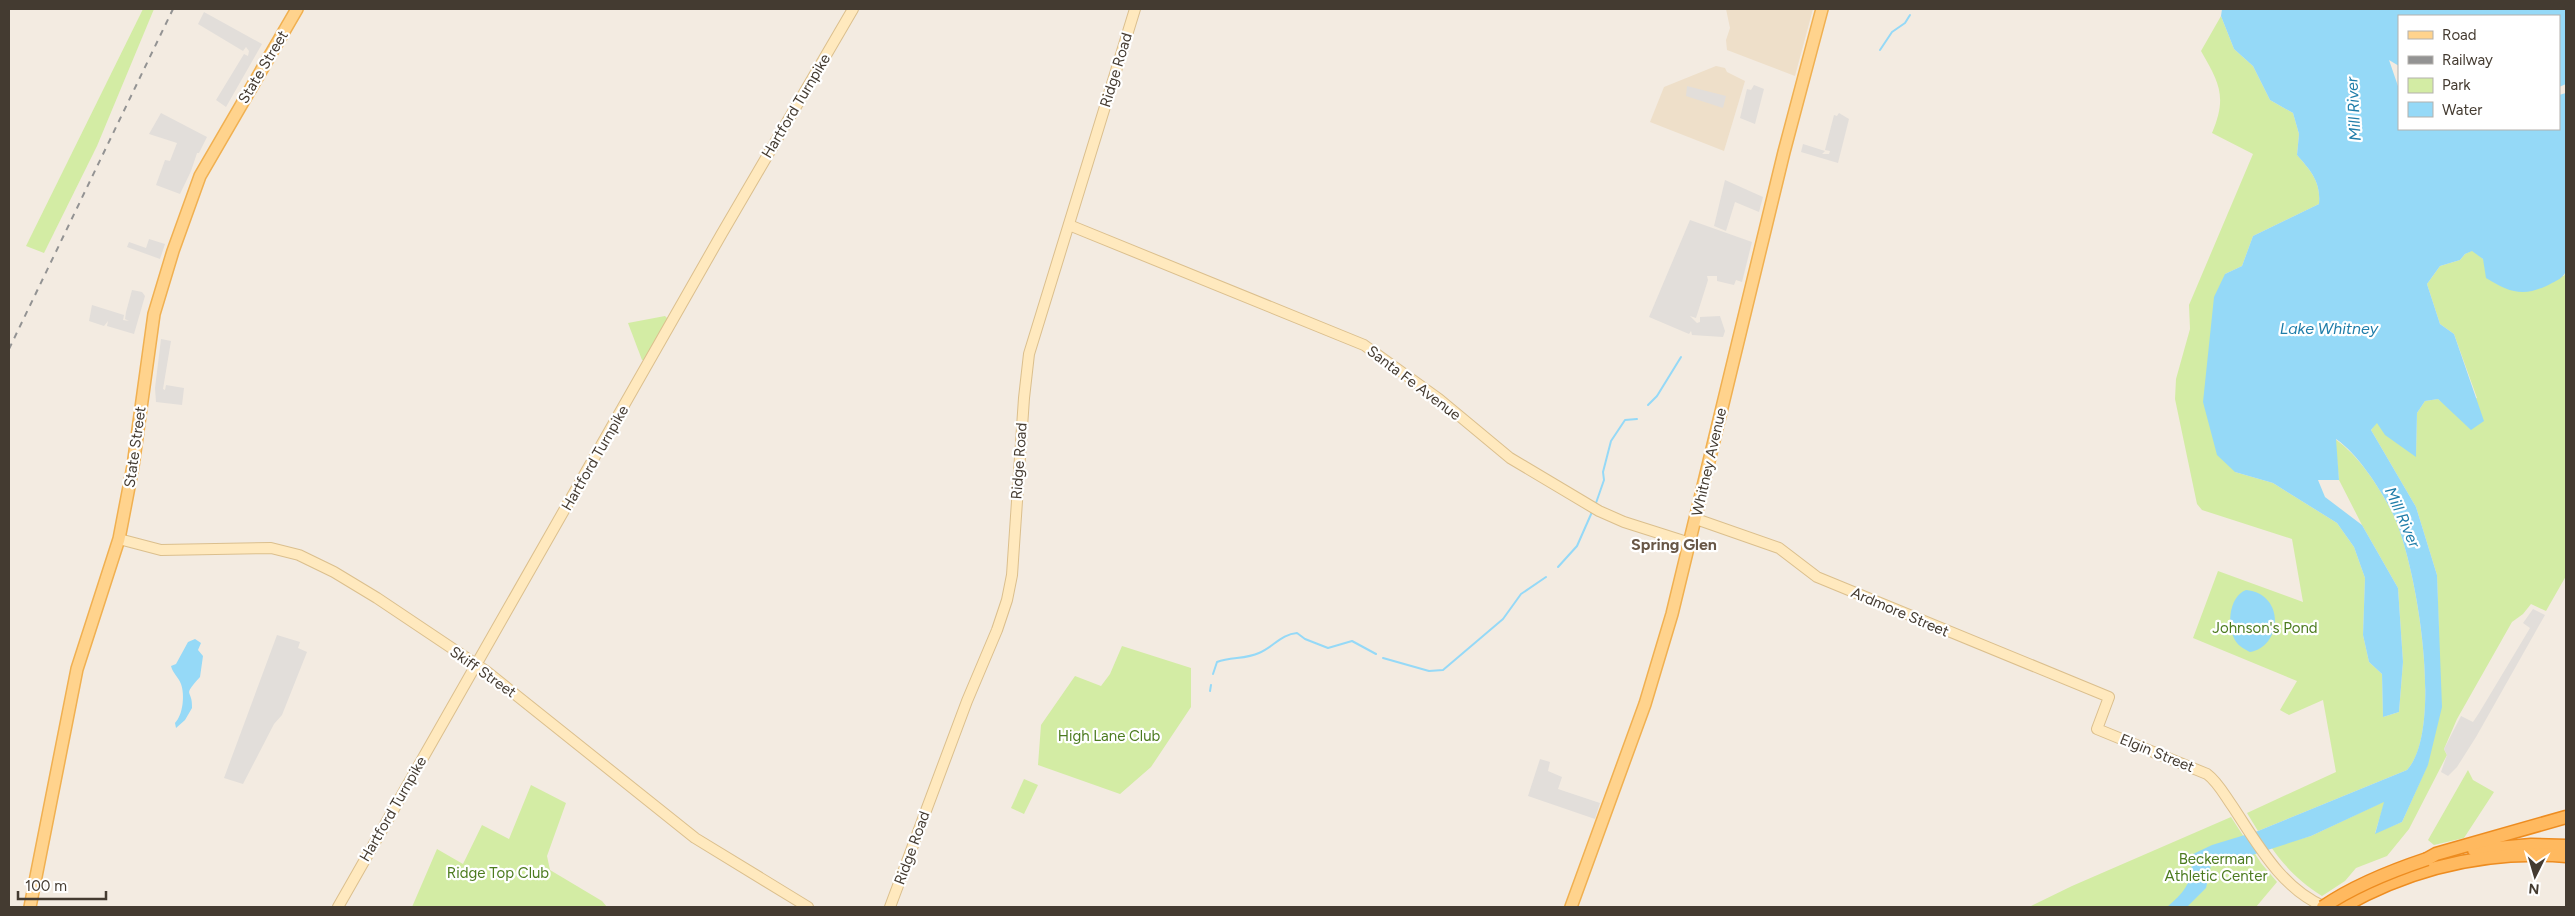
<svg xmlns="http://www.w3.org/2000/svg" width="2575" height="916" font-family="Figtree,sans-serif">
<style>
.education{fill:#eedfc9}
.green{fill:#d3eca4}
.parking{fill:#e2deda}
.water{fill:#95d9f7}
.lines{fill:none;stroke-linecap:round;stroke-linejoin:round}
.stream{stroke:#95d9f7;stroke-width:2}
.secondary-casing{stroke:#dbbf8d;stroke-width:12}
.primary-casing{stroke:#f0b051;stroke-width:14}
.motorway-casing{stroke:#ed8c20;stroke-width:15}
.secondary{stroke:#ffe9be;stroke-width:10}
.primary{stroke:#ffd38d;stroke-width:11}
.motorway{stroke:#ffb95f;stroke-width:12}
.rail{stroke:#939393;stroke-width:2;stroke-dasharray:6 6;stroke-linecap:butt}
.motorway-bridge-casing{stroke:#ed8c20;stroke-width:15;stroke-linecap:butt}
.motorway-bridge{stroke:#ffb95f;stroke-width:12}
.labels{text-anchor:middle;stroke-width:4.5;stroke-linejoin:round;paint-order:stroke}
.street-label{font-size:15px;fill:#443b31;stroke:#fff}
.park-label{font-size:15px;fill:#4c7b1f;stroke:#fff}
.water-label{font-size:16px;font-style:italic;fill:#1f7da9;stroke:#fff}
.neighbourhood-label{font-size:16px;font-weight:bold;fill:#685747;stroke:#fff}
</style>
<rect width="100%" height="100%" fill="#f3ebe1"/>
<g class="education">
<polygon points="1726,9 1813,9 1795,76 1727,50 1726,40 1730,28"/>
<polygon points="1716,66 1725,68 1727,72 1745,81 1724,151 1650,122 1664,87"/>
</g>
<g class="green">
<polygon points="143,9 154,9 97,146 44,253 26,246"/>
<path d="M2221,16L2234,49L2253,66L2270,100L2293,113L2299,134L2297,155C2311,171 2321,182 2319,204L2253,236L2242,266L2225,274L2235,472L2273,483L2337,523L2354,547L2365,578L2363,635L2369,662L2382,674L2383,717L2399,712L2403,662L2398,588L2362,525L2339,480L2335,439C2359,456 2377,484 2391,510C2416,557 2445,730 2407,770L2258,831L2247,813L2336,772L2323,700L2289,715L2280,710L2297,681L2193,638L2218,571L2303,602L2292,539L2202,510L2197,504L2175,399L2176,379L2190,329L2189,305L2253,154L2212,133C2227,97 2220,84 2201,51Z"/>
<path d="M2473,250L2483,259L2564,276L2566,271V576L2546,611L2531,604L2523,614L2512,622L2457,719L2444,749L2447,755L2409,829L2387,856L2356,868L2345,881L2322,896C2300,882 2286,868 2271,847L2311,836L2385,801L2375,833L2402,822L2428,764L2439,638L2437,575L2416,507L2371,430L2377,422L2416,456L2417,413L2425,401L2438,399L2449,408L2477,398L2454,334L2440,324L2427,284L2440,266L2460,260L2465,254Z"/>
<polygon points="665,316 668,319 646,360 642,360 628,323"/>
<polygon points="1122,646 1191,668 1191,707 1151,767 1120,794 1038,765 1041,725 1075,676 1101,686 1110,674"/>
<polygon points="2468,770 2473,780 2494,792 2464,838 2434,845 2428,840"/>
<polygon points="1024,779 1038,785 1024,814 1011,808"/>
<polygon points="531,785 566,803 547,856 550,870 602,901 607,907 412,907 437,849 463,864 482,825 509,839"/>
<polygon points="2231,817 2261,863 2277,882 2256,907 2029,907 2072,886"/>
</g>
<g class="parking">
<polygon points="204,12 262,44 226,107 216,100 244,54 248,56 249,51 246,47 243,51 198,24"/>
<polygon points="1754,85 1764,89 1755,124 1740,118 1747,89 1751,90"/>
<polygon points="1687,86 1726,96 1723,108 1686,96"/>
<polygon points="161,113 207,137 199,153 197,153 191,171 180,194 156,185 165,160 170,161 177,143 149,134"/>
<polygon points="1839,113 1849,119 1838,163 1801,152 1803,144 1825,151 1822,154 1829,154 1830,151 1825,150 1834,115 1837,116"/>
<polygon points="1725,180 1763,197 1759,212 1735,202 1726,231 1714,226"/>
<polygon points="1690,220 1752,242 1742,282 1736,280 1734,285 1717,281 1717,276 1707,276 1708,280 1696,318 1690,316 1697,323 1700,322 1700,317 1720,316 1725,331 1723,337 1692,335 1691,331 1689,334 1649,317"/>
<polygon points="149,239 165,244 160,259 127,247 129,242 146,248"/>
<polygon points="132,290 142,292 145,296 134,334 107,326 108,321 104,326 89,321 92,305 124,315 123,320 129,321 125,319 126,312"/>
<polygon points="161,339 171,341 163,389 165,390 166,385 184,388 182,405 156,402 155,388"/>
<polygon points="2533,609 2545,615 2476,737 2457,767 2448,776 2441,772 2447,755 2444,749 2461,716 2473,722 2479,713 2530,628 2523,623"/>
<polygon points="277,635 300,642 298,648 307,652 282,715 274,724 243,784 224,778"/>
<polygon points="1540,759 1550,762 1548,771 1562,777 1558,789 1600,803 1595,819 1528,796"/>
</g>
<g class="water">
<path d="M2222,9H2566V84L2559,87V16H2399V66L2389,60L2399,89V129H2559V95L2566,93V271C2563,278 2558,280 2552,283C2525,298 2510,293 2486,278L2483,259L2472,251L2465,254L2460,260L2440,266L2427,284L2440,324L2454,334L2484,421L2471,430L2438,399L2425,401L2417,413L2416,457L2385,435L2377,423L2371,430L2416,507L2437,575L2442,707L2428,765L2402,822L2375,834L2384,802L2311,836L2252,855H2230L2211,865L2206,888L2187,907H2167C2186,891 2194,880 2191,855L2212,845L2258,831L2407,770C2445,729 2416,557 2391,510C2379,487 2357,453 2336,439L2339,480H2318L2325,497L2362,525L2398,588L2403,662L2399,712L2383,717L2382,674L2369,662L2363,635L2365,578L2354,547L2337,523L2273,483L2235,472L2217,455L2203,402L2214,297L2225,274L2242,266L2253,236L2319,204C2321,182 2311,171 2297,155L2299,134L2293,113L2270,100L2253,66L2234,49L2221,16Z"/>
<path d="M2246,590C2286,594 2282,647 2250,652C2246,650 2240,647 2237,643C2226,629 2228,597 2246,590Z"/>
<path d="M195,639L201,643L198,650L203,656L200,677C181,698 193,688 192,708L185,720L176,728L175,723C183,715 185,695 181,684C178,676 173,674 171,666L176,664L188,642Z"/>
</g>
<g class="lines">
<g class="stream">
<polyline points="1880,50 1892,32 1905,23 1910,15"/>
<polyline points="1648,405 1657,396 1681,357"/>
<polyline points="1596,503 1604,480 1603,472 1611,441 1625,420 1637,419"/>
<polyline points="1558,567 1577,546 1592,512"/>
<polyline points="1383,658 1429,671 1443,670 1503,619 1521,594 1546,577"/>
<path d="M1213,674L1217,662C1231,657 1246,659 1259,653C1273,647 1282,634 1297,633L1305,639L1328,648L1352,641L1376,654"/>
<polyline points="1210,691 1211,685"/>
</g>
<defs>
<g id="secondary">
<polyline points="1069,225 1364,345 1439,399 1510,458 1599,511 1624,522 1690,543"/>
<path d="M1696,519L1779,548L1817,577L2109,697L2097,729L2207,774C2218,782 2225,796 2233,807C2258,845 2282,889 2325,907"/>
<polyline points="119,539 161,550 271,548 299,555 334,572 377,598 486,671 695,838 808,907"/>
<polyline points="338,907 721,235 853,9"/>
<polyline points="890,907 967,701 997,630 1007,600 1012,575 1024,398 1029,354 1135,9"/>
</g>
<g id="primary">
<polyline points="30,907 77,669 119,539 133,466 154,314 173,251 200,176 297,9"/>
<polyline points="1571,907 1645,704 1672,614 1784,152 1822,9"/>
</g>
<g id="motorway">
<polyline points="2474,850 2531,845 2566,846"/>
<polyline points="2427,859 2436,854 2566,817"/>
<path d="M2342,907C2411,868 2487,850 2566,856"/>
</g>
</defs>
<use href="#secondary" class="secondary-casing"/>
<use href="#primary" class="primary-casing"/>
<use href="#motorway" class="motorway-casing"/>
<use href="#secondary" class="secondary"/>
<use href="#primary" class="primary"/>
<use href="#motorway" class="motorway"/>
<polyline class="rail" points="9,349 173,9"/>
<defs>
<path id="motorway-bridge" d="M2323,907C2355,885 2391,871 2427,859"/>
</defs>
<use href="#motorway-bridge" class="motorway-bridge-casing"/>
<use href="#motorway-bridge" class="motorway-bridge"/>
</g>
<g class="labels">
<g class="street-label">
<text transform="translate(263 67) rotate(-59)" y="5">State Street</text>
<text transform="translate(1116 70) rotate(-73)" y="5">Ridge Road</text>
<text transform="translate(796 106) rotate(-59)" y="5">Hartford Turnpike</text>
<text transform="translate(1414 383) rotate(37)" y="5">Santa Fe Avenue</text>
<text transform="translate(135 447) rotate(-82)" y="5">State Street</text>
<text transform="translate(595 458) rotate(-60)" y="5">Hartford Turnpike</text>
<text transform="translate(1019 461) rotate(-86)" y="5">Ridge Road</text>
<text transform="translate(1709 462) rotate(-77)" y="5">Whitney Avenue</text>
<text transform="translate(1900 612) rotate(23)" y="5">Ardmore Street</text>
<text transform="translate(483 672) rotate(35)" y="5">Skiff Street</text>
<text transform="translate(2157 753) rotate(22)" y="5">Elgin Street</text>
<text transform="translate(393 809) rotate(-60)" y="5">Hartford Turnpike</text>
<text transform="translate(912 848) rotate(-70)" y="5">Ridge Road</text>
</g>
<g class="park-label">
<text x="2265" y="633">Johnson's Pond</text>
<text x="1109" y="741">High Lane Club</text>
<text x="2216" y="864">Beckerman<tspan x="2216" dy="17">Athletic Center</tspan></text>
<text x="498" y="878">Ridge Top Club</text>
</g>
<g class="water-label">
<text transform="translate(2353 109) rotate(-93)" y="6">Mill River</text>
<text x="2329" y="334">Lake Whitney</text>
<text transform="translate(2403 517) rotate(66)" y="6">Mill River</text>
</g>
<g class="neighbourhood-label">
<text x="1674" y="550">Spring Glen</text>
</g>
</g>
<rect width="2575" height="916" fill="none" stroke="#443b31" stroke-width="20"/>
<rect x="2398" y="15" width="162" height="115" fill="#ffffff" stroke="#b4b1ad"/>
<rect x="2408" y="31" width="25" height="8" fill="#ffd38d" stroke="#b4b1ad"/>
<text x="2442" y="40" font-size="15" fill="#443b31">Road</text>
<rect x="2408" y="56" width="25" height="8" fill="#939393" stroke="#b4b1ad"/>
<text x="2442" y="65" font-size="15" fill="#443b31">Railway</text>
<rect x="2408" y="78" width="25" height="15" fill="#d3eca4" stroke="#b4b1ad"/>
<text x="2442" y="90" font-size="15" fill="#443b31">Park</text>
<rect x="2408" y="102" width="25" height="15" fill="#95d9f7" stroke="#b4b1ad"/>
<text x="2442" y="115" font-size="15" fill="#443b31">Water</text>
<g transform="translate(2535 876) rotate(185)" stroke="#ffffff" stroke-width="4" paint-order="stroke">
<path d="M0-4L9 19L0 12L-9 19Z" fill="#443b31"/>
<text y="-8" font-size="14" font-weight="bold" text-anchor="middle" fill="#443b31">N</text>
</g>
<path d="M18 891v8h88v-8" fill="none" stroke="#443b31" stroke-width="2.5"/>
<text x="25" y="891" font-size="15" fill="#443b31" stroke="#ffffff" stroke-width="4" paint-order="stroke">100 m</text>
</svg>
